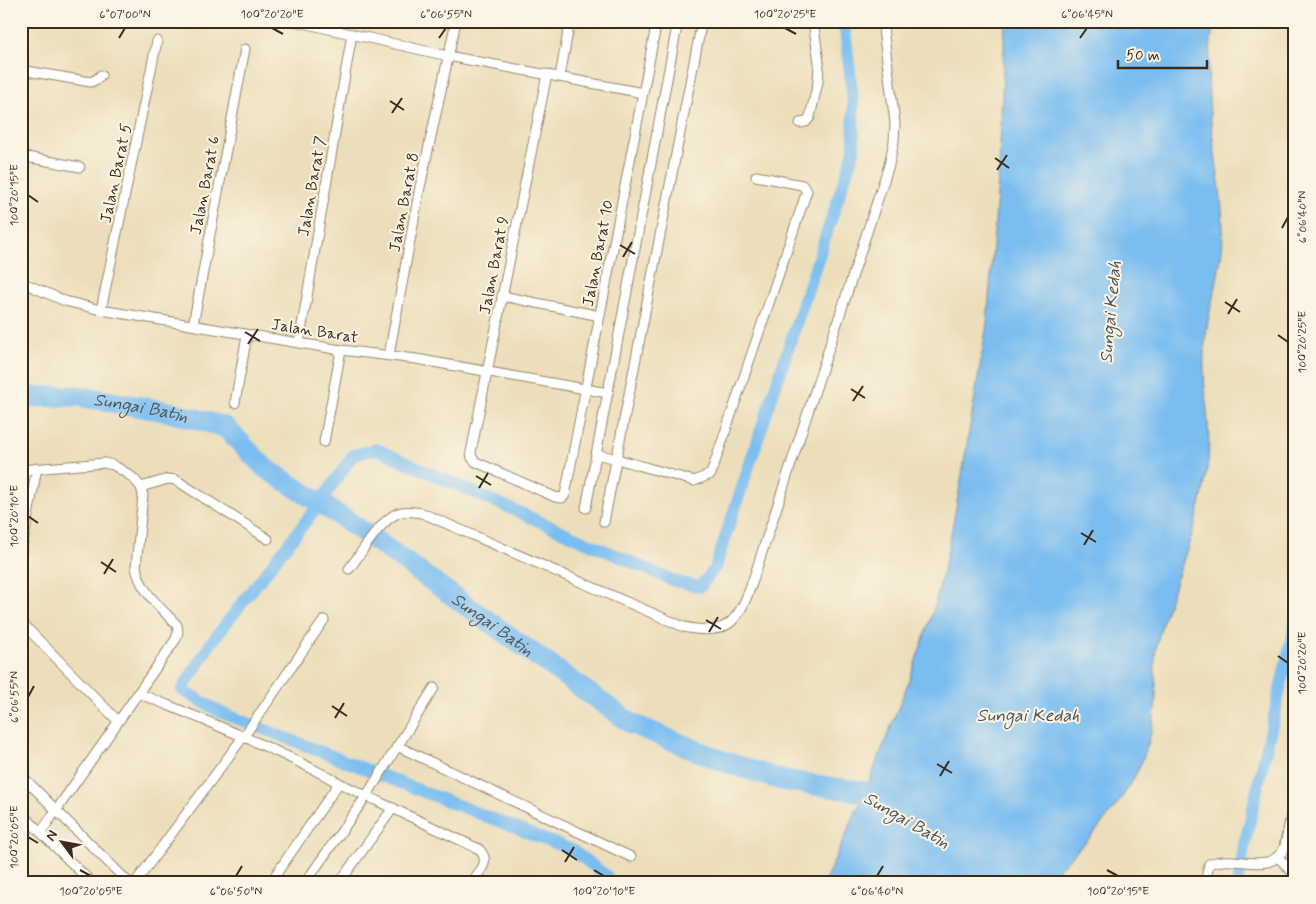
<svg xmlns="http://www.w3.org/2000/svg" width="1316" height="904" font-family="Mynerve,sans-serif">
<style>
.water{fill:#7abdf0;stroke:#5a7487}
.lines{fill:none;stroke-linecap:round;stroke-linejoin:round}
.canal{stroke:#7abdf0;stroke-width:12}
.river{stroke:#7abdf0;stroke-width:21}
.minor-casing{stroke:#94846c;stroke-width:11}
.tertiary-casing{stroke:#94846c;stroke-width:14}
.minor{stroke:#fff;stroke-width:9}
.tertiary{stroke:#fff;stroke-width:11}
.ticks{fill:none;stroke:#3b2a1e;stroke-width:2}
.labels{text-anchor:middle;stroke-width:4;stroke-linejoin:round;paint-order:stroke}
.street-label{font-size:16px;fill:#3b2a1e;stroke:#fcf5e5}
.water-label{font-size:18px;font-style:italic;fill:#4e565d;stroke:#fcf5e5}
.neatline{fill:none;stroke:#3b2a1e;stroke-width:2}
.ticks-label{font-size:12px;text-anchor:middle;fill:#3b2a1e}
</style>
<rect width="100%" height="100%" fill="#fcf5e5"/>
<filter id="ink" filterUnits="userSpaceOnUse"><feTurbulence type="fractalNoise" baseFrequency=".02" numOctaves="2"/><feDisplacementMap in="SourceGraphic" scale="10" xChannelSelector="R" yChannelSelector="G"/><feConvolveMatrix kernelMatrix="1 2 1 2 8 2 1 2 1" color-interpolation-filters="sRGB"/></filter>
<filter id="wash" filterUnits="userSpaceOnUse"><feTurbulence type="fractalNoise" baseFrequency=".0096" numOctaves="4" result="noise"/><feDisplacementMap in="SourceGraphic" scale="20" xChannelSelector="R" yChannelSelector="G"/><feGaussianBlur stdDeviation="1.12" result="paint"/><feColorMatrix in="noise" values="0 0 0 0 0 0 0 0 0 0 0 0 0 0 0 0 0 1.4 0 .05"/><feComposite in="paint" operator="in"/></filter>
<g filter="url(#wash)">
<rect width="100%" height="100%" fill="#ecdeba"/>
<path class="water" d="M1005,21H1216C1211,31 1211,42 1210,52C1203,111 1221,169 1223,228C1224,270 1206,310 1204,353C1202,392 1213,431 1207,470C1201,513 1185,555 1171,596C1167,609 1162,622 1159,635C1156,646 1154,659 1155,671C1155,680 1157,689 1156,698C1155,722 1148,750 1137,772C1116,813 1084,845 1051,876L1048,883H824L865,792L910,678L934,608L947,555L959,492L987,324L999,169Z"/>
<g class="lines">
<g class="canal">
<polyline points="605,883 607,876 572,850 220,712 182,690 211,643 320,503 353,455 376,449 674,581 700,587 715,568 854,151 853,100 844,21"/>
<polyline points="1238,883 1245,842 1295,624"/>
</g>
<path class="river" id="s1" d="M21,397L78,396L170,412L225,427L265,468L348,521L632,724L720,760L781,780L865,792L890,807"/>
</g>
</g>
<g filter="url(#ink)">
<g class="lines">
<defs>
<g id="minor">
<polyline points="294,21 448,56 643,93"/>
<polyline points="21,30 23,21"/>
<polyline points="21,70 91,82 97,79 101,75"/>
<polyline points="547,74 471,452 472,458 476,462 555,497 562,498 565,495 566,490 657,21"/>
<polyline points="560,76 570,21"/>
<polyline points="800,123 806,122 810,117 818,82 819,62 813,21"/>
<polyline points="21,156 80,167"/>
<polyline points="21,282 65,301 101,310 341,350 416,359 608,393"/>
<polyline points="502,296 600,316"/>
<polyline points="101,310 157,41"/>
<polyline points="193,325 245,49"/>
<polyline points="299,343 352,34"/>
<polyline points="389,355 419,192 456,21"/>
<polyline points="235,403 247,335"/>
<polyline points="324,442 341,350"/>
<polyline points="596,454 617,459 694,481 711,474 807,191 802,185 756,176"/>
<path d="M21,470L104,463L113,465L128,474L135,480L141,487L143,495L136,567C140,591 161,608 177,625L178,632L176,639L41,832"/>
<polyline points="141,487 168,479 176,480 268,539"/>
<polyline points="586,508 678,21"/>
<polyline points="604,522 702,21"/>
<polyline points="21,553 37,468"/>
<path d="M349,569C361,554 380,520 398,513C406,510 414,512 422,513L684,627C726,636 737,624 751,586L889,165L894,141L895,123L882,21"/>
<polyline points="21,620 25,626 118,721"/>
<path d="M138,693C206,721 274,747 339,783"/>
<polyline points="397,746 631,857"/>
<polyline points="21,775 129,883"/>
<polyline points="21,813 92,883"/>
<polyline points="1278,857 1295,875"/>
<polyline points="135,883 249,729 324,620"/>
<path d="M270,883L339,783L479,849C492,863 479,871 471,883"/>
<polyline points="305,883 367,795 434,688"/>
<polyline points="339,883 393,808"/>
<path d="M1205,883L1209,864C1238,852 1270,879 1286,845"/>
</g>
<polyline id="tertiary" points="1295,804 1286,845 1295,847"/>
</defs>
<use href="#minor" class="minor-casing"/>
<use href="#tertiary" class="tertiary-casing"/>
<use href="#minor" class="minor"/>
<use href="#tertiary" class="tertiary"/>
</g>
</g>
<path class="ticks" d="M272,28L283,34M785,28L796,34M119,38L125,28M439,38L446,28M1080,38L1087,28M390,101L404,110M392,113L402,98M995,158L1009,168M997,170L1007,155M28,195L38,202M1282,228L1288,217M620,245L635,254M623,257L632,242M1225,302L1240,312M1228,314L1237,299M245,332L260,341M1278,335L1288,342M248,344L258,329M851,389L865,398M853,401L863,386M476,476L491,485M479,488L488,473M28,516L38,523M1081,533L1096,542M1084,545L1093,530M101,562L116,572M104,574L113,559M706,620L721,629M709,632L718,617M1278,656L1288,663M28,697L34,686M332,706L347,716M335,718L344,703M937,764L952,773M940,776L949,761M28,837L38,843M562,850L577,860M565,862L574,847M80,870L91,876M594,870L604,876M1107,870L1118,876M236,876L242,866M877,876L883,866"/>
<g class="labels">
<g class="street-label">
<text transform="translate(115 173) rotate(-78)" y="6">Jalan Barat 5</text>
<text transform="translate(204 185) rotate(-79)" y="6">Jalan Barat 6</text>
<text transform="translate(311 186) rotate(-80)" y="6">Jalan Barat 7</text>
<text transform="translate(403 202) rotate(-79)" y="6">Jalan Barat 8</text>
<text transform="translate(597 253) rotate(-79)" y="6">Jalan Barat 10</text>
<text transform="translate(493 265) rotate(-79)" y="6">Jalan Barat 9</text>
<text transform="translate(315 330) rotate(9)" y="6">Jalan Barat</text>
</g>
<g class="water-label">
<text transform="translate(1110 312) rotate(-85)" y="6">Sungai Kedah</text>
<text dy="6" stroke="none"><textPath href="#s1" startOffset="121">Sungai Batin</textPath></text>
<text dy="6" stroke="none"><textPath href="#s1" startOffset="541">Sungai Batin</textPath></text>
<text x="1028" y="721">Sungai Kedah</text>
<text transform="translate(907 820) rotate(30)" y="6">Sungai Batin</text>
</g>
</g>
<rect width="1316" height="904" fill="none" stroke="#fcf5e5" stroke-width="55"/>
<g transform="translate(62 842) rotate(302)" stroke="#fcf5e5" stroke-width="4" paint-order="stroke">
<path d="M0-4L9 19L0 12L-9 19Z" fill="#3b2a1e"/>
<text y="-8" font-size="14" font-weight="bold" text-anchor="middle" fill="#3b2a1e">N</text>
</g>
<path d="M1118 60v8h89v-8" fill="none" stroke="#3b2a1e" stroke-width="2.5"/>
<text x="1126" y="60" font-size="15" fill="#3b2a1e" stroke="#fcf5e5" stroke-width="4" paint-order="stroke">50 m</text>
<rect x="28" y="28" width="1260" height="848" class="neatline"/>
<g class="ticks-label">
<text x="125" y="18">6°07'00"N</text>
<text x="272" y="18">100°20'20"E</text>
<text x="446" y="18">6°06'55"N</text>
<text x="785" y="18">100°20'25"E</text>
<text x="1087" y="18">6°06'45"N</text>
<text transform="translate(14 195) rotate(-90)" y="4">100°20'15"E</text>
<text transform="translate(1302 217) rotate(-90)" y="4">6°06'40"N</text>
<text transform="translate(1302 342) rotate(-90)" y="4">100°20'25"E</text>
<text transform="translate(14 516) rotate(-90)" y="4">100°20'10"E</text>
<text transform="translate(1302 663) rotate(-90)" y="4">100°20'20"E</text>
<text transform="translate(14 697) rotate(-90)" y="4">6°06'55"N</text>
<text transform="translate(14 837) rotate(-90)" y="4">100°20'05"E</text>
<text x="91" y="895">100°20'05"E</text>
<text x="236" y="895">6°06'50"N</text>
<text x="604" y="895">100°20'10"E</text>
<text x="877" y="895">6°06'40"N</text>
<text x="1118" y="895">100°20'15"E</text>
</g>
</svg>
